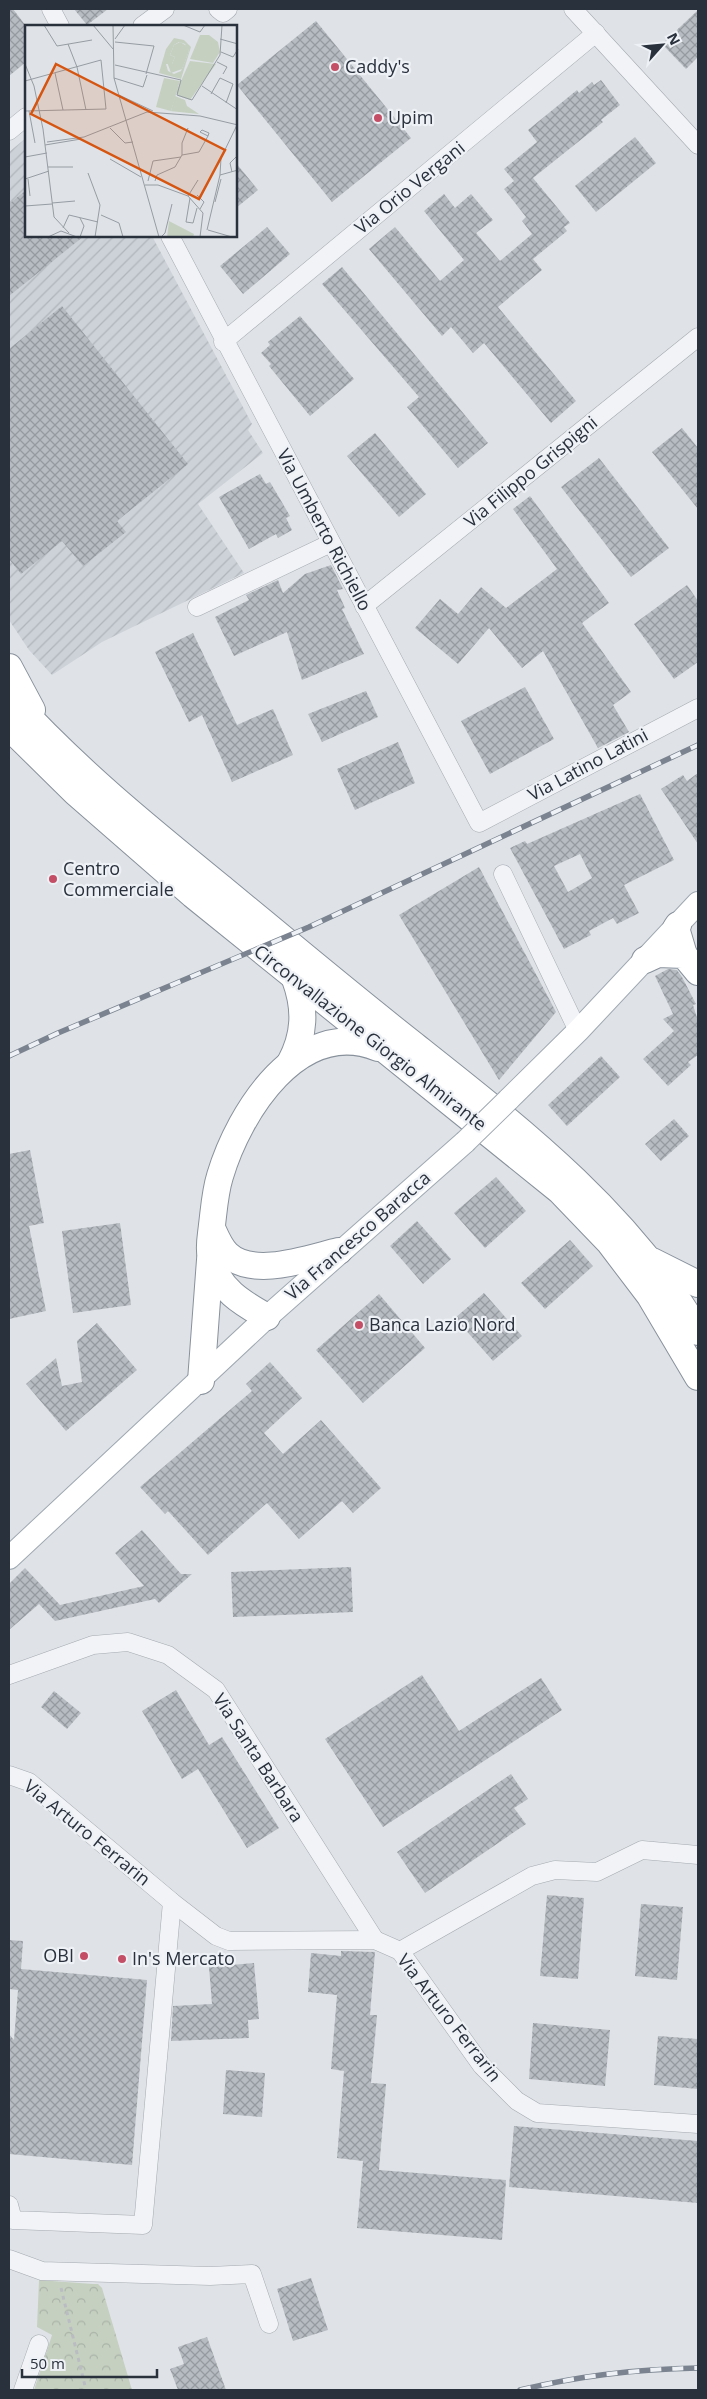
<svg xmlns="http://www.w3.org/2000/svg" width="707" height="2399" font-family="'Open Sans',sans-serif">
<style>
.industrial{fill:url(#industrial-furrows)}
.park{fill:url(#park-crowns)}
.building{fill:url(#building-cross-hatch);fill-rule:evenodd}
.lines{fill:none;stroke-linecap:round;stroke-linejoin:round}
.minor-casing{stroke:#a5aab1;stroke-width:19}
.major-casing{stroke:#9fa8b2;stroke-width:24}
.highway-casing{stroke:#88919c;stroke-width:28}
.path{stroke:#b9bdc2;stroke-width:3;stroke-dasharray:4 4;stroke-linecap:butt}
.minor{stroke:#f1f3f6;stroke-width:18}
.major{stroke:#fff;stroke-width:22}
.highway{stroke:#fff;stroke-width:26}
.rail-casing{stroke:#7a838f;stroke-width:5.5}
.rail{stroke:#eef1f5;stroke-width:4;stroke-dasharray:11;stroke-linecap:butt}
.major-bridge-casing{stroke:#9fa8b2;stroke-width:24;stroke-linecap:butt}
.major-bridge{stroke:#fff;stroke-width:22}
.poi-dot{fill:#c34e65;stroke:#eef1f5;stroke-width:2}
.labels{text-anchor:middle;stroke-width:4.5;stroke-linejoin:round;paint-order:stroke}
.poi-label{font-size:18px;fill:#29313d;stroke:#eef1f5;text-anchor:start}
.street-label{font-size:18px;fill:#29313d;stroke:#eef1f5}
.inset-road{fill:none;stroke:#969ca3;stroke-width:1}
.view{fill:#d55511;fill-opacity:0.15;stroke:#d55511;stroke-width:2.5}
.inset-edge{fill:none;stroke:#29313d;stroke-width:2.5}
</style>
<defs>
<pattern id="industrial-furrows" width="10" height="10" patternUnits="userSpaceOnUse" patternTransform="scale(1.25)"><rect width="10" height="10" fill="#cdd2d9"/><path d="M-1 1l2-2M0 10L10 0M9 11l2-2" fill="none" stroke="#b0b5bb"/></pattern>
<pattern id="park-crowns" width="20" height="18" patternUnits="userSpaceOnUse" patternTransform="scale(1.25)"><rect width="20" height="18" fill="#c6d0c1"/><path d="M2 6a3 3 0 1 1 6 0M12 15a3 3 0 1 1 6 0" fill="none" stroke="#aab3a7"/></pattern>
<pattern id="building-cross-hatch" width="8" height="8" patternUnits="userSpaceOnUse" patternTransform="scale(1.25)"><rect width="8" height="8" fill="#b7bcc3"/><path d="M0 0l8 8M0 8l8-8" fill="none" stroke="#9599a0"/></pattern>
</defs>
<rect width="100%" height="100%" fill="#dfe3e7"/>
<polygon class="industrial" points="26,138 26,236 152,236 252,424 248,430 263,453 198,504 244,573 102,642 52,675 29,650 9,620 9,152"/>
<polygon class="park" points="39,2280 93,2284 98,2284 102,2288 132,2390 34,2390 52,2335 37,2327"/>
<g class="building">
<polygon points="9,9 13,9 26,26 26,62 9,76"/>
<polygon points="74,9 108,9 87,25"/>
<polygon points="698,10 698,57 686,69 662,44"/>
<polygon points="316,21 411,138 332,202 237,85"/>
<polygon points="601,80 620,105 601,120 603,122 533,178 570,223 564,227 567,231 533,259 542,270 498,307 576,401 551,423 484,343 473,353 451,327 442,336 369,249 395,227 440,281 464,260 424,211 444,194 455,208 471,194 493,220 476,233 500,261 532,234 522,221 526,217 504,189 514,181 504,169 537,142 528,130 577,90 579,93 592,82 594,85"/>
<polygon points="635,137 656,163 596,212 575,186"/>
<polygon points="236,163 258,190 236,208"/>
<polygon points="26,190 26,236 84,236 9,296 9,204"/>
<polygon points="267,227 290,254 243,294 220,266"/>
<polygon points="342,267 488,443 458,468 407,407 419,397 322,284"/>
<polygon points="62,306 188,464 117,521 126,532 83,566 62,541 21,574 9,559 9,349"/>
<polygon points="300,316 354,379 310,416 269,366 271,364 261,353 270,345 268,342"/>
<polygon points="682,428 698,448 698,509 652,452"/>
<polygon points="375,433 426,494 399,517 347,456"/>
<polygon points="599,458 669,548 631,577 561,487"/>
<polygon points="260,474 266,484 270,482 290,516 286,518 292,530 278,538 276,534 249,549 219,497"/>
<polygon points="530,496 609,603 582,623 631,692 613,705 629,732 598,748 543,651 522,668 489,628 458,664 415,628 440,599 458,614 481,587 506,608 557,569 513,509"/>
<polygon points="331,565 343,589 337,590 345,608 342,609 364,654 302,680 287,632 234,656 215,617 249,600 246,595 278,580 283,593 305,574"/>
<polygon points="687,585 698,601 698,662 674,679 634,624"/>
<polygon points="193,633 237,725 273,709 293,755 232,782 202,715 189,722 155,652"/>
<polygon points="525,687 554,739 490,774 461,721"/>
<polygon points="366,691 378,717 322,742 308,714"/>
<polygon points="398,742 415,783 355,810 337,769"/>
<polygon points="698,773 698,844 661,789 683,775 687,781"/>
<path d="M640,794L674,860L624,885L639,913L617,924L613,918L589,931L591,935L564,949L510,848L525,841L527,844ZM580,854L592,878L568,892L554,866Z"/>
<polygon points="479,867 556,1012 499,1080 399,915"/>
<polygon points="668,969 677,970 682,977 696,1004 693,1005 698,1021 698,1055 688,1062 691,1065 668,1086 643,1059 674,1031 663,1019 673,1014 655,976"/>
<polygon points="601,1056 620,1077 567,1126 548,1105"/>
<polygon points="674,1119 689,1136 661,1161 645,1144"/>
<polygon points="30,1150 44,1223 29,1226 46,1311 9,1319 9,1154"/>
<polygon points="496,1177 526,1211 485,1248 454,1213"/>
<polygon points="417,1221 451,1259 423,1284 390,1246"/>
<polygon points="120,1223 131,1305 73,1313 62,1231"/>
<polygon points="570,1240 593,1266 545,1309 521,1283"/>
<polygon points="484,1293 522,1336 493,1361 455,1318"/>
<polygon points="379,1294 425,1348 363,1403 316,1350"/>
<polygon points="97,1323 137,1370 66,1431 26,1384 56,1358 62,1386 82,1382 77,1341"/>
<polygon points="270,1362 302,1398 264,1433 283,1454 321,1420 381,1488 353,1513 342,1501 299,1539 267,1503 208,1555 168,1511 165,1514 140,1487 252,1391 246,1384"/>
<polygon points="142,1530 181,1574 192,1574 159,1603 155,1599 55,1621 39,1604 9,1630 9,1584 25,1568 60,1605 144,1586 115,1553"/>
<polygon points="351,1567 353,1612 233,1617 231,1572"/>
<polygon points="422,1675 459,1731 541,1678 562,1710 383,1827 325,1739"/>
<polygon points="176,1690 209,1745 222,1737 279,1828 247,1848 198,1769 182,1779 142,1711"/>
<polygon points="54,1691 81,1713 67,1729 41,1707"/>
<polygon points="511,1774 528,1799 514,1808 526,1824 425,1893 397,1852"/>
<polygon points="547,1895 584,1898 578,1979 540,1976"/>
<polygon points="641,1904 683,1907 677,1980 635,1976"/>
<polygon points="9,1940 23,1941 21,1969 147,1980 132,2165 9,2154 9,2034 14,2040 18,1990 9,1989"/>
<polygon points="341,1951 375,1952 370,2015 377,2015 371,2083 386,2084 379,2170 506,2180 502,2240 357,2228 363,2161 337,2158 344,2071 331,2069 337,1995 308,1992 311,1953 341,1956"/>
<polygon points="254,1963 259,2019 248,2020 249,2038 171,2041 173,2006 212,2004 209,1967"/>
<polygon points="533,2023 610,2030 605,2086 529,2079"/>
<polygon points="658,2036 698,2039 698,2089 654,2085"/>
<polygon points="226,2070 265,2073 262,2117 223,2114"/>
<polygon points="514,2126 698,2141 698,2203 509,2187"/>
<polygon points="311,2278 328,2330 293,2341 277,2289"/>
<polygon points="207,2337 226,2390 178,2390 170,2369 184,2364 178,2347"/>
</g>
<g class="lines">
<defs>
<g id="minor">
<polyline points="51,9 60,26"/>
<polyline points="218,9 223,13 228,9"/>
<polyline points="573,9 698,145"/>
<polyline points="142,26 165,9"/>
<polyline points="9,131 26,117"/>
<polyline points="170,236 479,823 698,708"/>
<polyline points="223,342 596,33"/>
<polyline points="364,606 698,337"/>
<polyline points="197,607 331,543"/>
<polyline points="503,874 578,1031"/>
<polyline points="9,1675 93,1645 128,1642 168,1655 216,1690 375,1940"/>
<polyline points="9,1775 29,1782 172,1902 216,1936 229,1941 375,1940 400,1951 482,2066 517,2101 537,2113 698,2124"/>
<polyline points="400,1951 532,1876 555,1870 597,1872 642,1850 698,1855"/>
<polyline points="9,2205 13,2220 143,2225 172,1902"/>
<polyline points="9,2259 42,2271 210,2276 252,2274 269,2324"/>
<polyline points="23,2390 39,2344"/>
</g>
<g id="major">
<polyline points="508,1100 578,1031 698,903"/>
<polyline points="9,1558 267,1317 465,1142"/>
</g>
<g id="highway">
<polyline points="9,667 32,710"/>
<path d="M9,696C74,768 148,828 223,889C286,941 349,994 414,1045C520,1129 629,1213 698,1332"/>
<polyline points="9,727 76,793 193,895 560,1191 609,1242 650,1296 698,1377"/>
<polyline points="678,925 676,928 684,955"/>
<polyline points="645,960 658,954 684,955 698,972"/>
<path d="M290,1063C305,1035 306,1009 295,979"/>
<path d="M212,1228C216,1237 220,1247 227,1254C253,1279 309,1258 339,1251"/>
<polyline points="652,1261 698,1284"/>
<path d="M267,1317C242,1303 218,1289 211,1259C208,1247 211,1236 212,1225C214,1209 215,1192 220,1176C239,1112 299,1016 378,1048"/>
<polyline points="201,1381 210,1260"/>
</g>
</defs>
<use href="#minor" class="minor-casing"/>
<use href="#major" class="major-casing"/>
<use href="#highway" class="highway-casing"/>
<polyline class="path" points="61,2288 86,2390"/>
<use href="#minor" class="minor"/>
<use href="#major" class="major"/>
<use href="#highway" class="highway"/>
<defs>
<g id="rail">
<polyline points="9,1056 58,1033 309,927 698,745"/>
<path d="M520,2390C578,2376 638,2369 698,2368"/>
</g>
</defs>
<use href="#rail" class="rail-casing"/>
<use href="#rail" class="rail"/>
<defs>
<polyline id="major-bridge" points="465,1142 508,1100"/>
</defs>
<use href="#major-bridge" class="major-bridge-casing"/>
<use href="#major-bridge" class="major-bridge"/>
</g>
<g class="poi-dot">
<circle cx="335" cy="67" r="5"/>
<circle cx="378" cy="118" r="5"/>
<circle cx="53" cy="879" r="5"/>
<circle cx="359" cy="1325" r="5"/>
<circle cx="84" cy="1956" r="5"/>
<circle cx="122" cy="1959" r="5"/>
</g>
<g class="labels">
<g class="poi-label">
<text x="345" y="73">Caddy's</text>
<text x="388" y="124">Upim</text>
<text x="63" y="875">Centro<tspan x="63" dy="21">Commerciale</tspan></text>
<text x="369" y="1331">Banca Lazio Nord</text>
<text x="74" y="1962" text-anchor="end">OBI</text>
<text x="132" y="1965">In's Mercato</text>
</g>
<g class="street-label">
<text transform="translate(410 188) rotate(-39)" y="6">Via Orio Vergani</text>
<text transform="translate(531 472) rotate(-39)" y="6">Via Filippo Grispigni</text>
<text transform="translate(324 530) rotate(62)" y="6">Via Umberto Richiello</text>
<text transform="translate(588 765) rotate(-28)" y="6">Via Latino Latini</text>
<text transform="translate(370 1038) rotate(38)" y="6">Circonvallazione Giorgio Almirante</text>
<text transform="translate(358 1236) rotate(-41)" y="6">Via Francesco Baracca</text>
<text transform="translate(258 1758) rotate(57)" y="6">Via Santa Barbara</text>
<text transform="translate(87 1833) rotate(39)" y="6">Via Arturo Ferrarin</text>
<text transform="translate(449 2018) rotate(52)" y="6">Via Arturo Ferrarin</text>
</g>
</g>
<g transform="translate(25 25)">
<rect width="212" height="212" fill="#dfe3e7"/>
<path d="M155,17L162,21L164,26L157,44L146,48L142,37L147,39L150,32L145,30L149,20ZM150,71L160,75L162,81L174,89L134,85L146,86Z" fill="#c6d0c1"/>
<path d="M165,36L191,39L165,75L153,71L151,67Z" fill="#c6d0c1"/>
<path d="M144,196L169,209L168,212H142Z" fill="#c6d0c1"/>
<path d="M175,10H184L193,17L195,27L188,38L165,34ZM149,13L159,15L166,22L156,54L134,48L141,24ZM154,17L160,19L164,26L156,46L149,49L143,46L141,39H147L150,32L145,30L149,20ZM139,53L155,56L146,86L131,82Z" fill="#c6d0c1" fill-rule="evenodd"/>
<path class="inset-road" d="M19,0L32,21L67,15M68,0L88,24M88,0L89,53L134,212M158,0L175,7L180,0M90,14L100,0M195,14L213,19M90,17L129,21L121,49M43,19L52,42L61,85M196,27L208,32L213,24M192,37L202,42L198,49M0,39L9,61L18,104L29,192L44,208M90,40L156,55L152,70L167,75L195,30L197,0M30,48L38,85M89,53L118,62L122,50M0,56L76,35L81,84L0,86M177,61L213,85M186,69L195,53L208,59L201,78M94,70L128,86M4,86L10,118M85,103L100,118L108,117M22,117L59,112L122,87L175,91L213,100M20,120L56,114M157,130V118L163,103M0,132L22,128M85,134L116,152M23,142H48M207,147L205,138L213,130M63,148L75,180L70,212M195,150L213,145M0,154L24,146M3,154L5,171M123,156L128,136L156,132M130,156L132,150L150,142L157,130L174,127L183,111L175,107L177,105L184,108L183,111M120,160H133L163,171L178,188L175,212M172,170L179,177L175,184M163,171L173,155M165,173L161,197L168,198L172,183M190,177L196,154M27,178L50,176M0,181L27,179M76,190L94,198L98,212M55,193L59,201L55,212M38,203L44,190L73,197M182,205L195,150L196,133L212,100M183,205L207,212M23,212L36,206L52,212M136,212L140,208L147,179"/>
<path class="view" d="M31,39L200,125L174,174L6,89Z"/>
<rect width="212" height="212" class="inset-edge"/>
</g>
<rect width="707" height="2399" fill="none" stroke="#29313d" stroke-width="20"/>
<g transform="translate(662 45) rotate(63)" stroke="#eef1f5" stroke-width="4" paint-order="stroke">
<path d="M0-4L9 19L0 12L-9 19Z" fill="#29313d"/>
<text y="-8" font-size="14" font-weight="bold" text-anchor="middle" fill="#29313d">N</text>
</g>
<path d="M22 2369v8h135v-8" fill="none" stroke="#29313d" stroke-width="2.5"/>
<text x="30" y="2369" font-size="15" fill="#29313d" stroke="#eef1f5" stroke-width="4" paint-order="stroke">50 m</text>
</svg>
